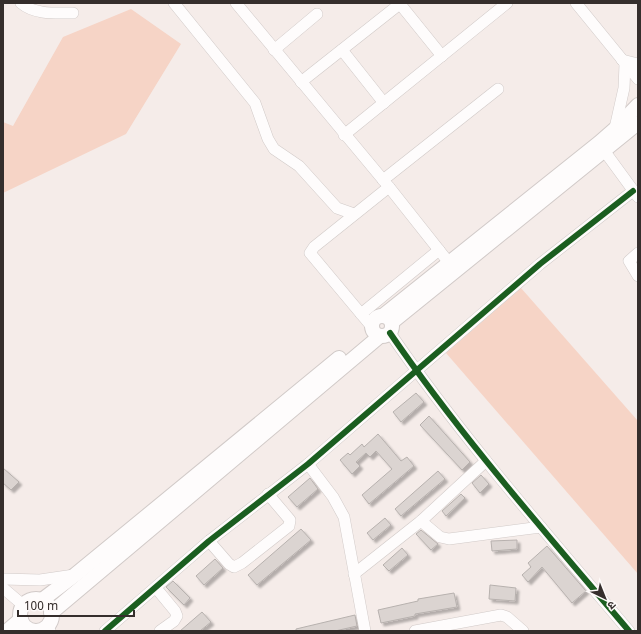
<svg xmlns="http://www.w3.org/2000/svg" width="641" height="634" font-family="Georgia,'Noto Sans Devanagari',serif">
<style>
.green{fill:#f6d4c6}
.building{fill:#dbd4d1;stroke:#b7b1ae;filter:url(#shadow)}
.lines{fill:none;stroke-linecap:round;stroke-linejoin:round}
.minor-casing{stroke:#d1cac8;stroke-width:12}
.major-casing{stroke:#d1cac8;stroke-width:16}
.minor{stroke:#fefcfc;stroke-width:11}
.major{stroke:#fefcfc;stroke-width:14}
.cycleway-casing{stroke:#fefaf9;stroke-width:8}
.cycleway{stroke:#1b5e20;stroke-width:6}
</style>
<defs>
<filter id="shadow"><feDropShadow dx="3" dy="3" stdDeviation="1" flood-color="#0004"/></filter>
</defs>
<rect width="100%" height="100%" fill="#f5ece9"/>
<g class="green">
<polygon points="131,9 181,44 126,134 3,193 3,122 13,126 63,37"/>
<polygon points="521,288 638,421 638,574 446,353"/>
</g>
<g class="building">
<polygon points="416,393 424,402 401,422 393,412"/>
<polygon points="429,416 470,462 462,470 420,425"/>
<polygon points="378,434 401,461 407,457 414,466 369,504 362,495 392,469 376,451 370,457 366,453 356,462 360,466 352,474 340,460 348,453 350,455 362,444 364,447"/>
<polygon points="3,468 19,482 11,490 3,483"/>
<polygon points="438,471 445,479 401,516 395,509"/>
<polygon points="481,475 489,484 480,493 472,483"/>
<polygon points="310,478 318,489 297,507 288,497"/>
<polygon points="461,494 465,498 446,516 442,511"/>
<polygon points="385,518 391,525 373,540 367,533"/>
<polygon points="301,529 311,540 257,585 248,575"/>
<polygon points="421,530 438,544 431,550 416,534"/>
<polygon points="517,540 517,549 492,551 491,541"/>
<polygon points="547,546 586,591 572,603 542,567 528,582 522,575 531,567 528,563"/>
<polygon points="402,548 408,555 389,571 383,565"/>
<polygon points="215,559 223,568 204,585 196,576"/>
<polygon points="173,581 190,598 184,605 166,587"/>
<polygon points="490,585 516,588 515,601 489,599"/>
<polygon points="454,593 457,607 415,614 415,616 381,623 378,610 418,601 418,599"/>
<polygon points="202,612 211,622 200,631 180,631"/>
<polygon points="355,615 357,626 335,631 296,631 296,629"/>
</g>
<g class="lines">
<defs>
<g id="minor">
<path d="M21,3C35,15 56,13 73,13"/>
<polyline points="174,3 255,103 268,139 274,149 299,166 337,208 354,214"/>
<polyline points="236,3 389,187 450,264"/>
<polyline points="576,3 638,79"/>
<polyline points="400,4 442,56"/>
<polyline points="274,50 317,14"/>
<polyline points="342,50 384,103"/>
<polyline points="622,60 638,64"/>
<polyline points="301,82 401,3"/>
<polyline points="615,128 624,88 625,64"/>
<polyline points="344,135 507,3"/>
<polyline points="600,145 638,197"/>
<polyline points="383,180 498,89"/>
<polyline points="638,253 629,261 638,276"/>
<polyline points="361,314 439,250"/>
<polyline points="372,327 310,253 314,247 389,187"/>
<path d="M390,333C462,438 547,534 629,631"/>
<polyline points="308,464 333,497 344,517 365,631"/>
<polyline points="421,521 440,537 449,539 541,527"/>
<polyline points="209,541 229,564 234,567 242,563 289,526 290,520 268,494"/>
<polyline points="354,574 421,521 486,461"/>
<polyline points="3,579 40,580 74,575"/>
<polyline points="3,588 23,605"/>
<polyline points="156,588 175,611 177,616 174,621 160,631"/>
<polyline points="46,627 50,631"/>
<polyline points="105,631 209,541 308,464 540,264 633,191"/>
<polyline points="415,631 501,615 507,617 523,631"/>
</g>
<g id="major">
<polyline points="384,315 599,143 615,129 638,105"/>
<circle cx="382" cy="326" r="10"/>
<polyline points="392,322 638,123"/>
<circle cx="36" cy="615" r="16"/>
<polyline points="42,600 75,575 339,358"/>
<polyline points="51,613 380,336"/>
<polyline points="7,631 21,619"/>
</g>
</defs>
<use href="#minor" class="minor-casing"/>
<use href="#major" class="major-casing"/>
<use href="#minor" class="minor"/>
<use href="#major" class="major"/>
<defs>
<g id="cycleway">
<path d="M390,333C462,438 547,534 629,631"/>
<polyline points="105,631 209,541 308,464 540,264 633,191"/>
</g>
</defs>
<use href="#cycleway" class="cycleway-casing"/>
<use href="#cycleway" class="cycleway"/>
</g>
<rect width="641" height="634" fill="none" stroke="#352e2c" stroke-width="8"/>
<g transform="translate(605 598) rotate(137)" stroke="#fefaf9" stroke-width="3" paint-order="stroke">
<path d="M0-3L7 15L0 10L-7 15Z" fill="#352e2c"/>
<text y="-6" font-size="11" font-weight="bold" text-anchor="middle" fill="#352e2c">उ</text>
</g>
<path d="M18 610v6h116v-6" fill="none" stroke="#352e2c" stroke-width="2"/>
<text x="24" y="610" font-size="12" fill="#352e2c" stroke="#fefaf9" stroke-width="3" paint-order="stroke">100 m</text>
</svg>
